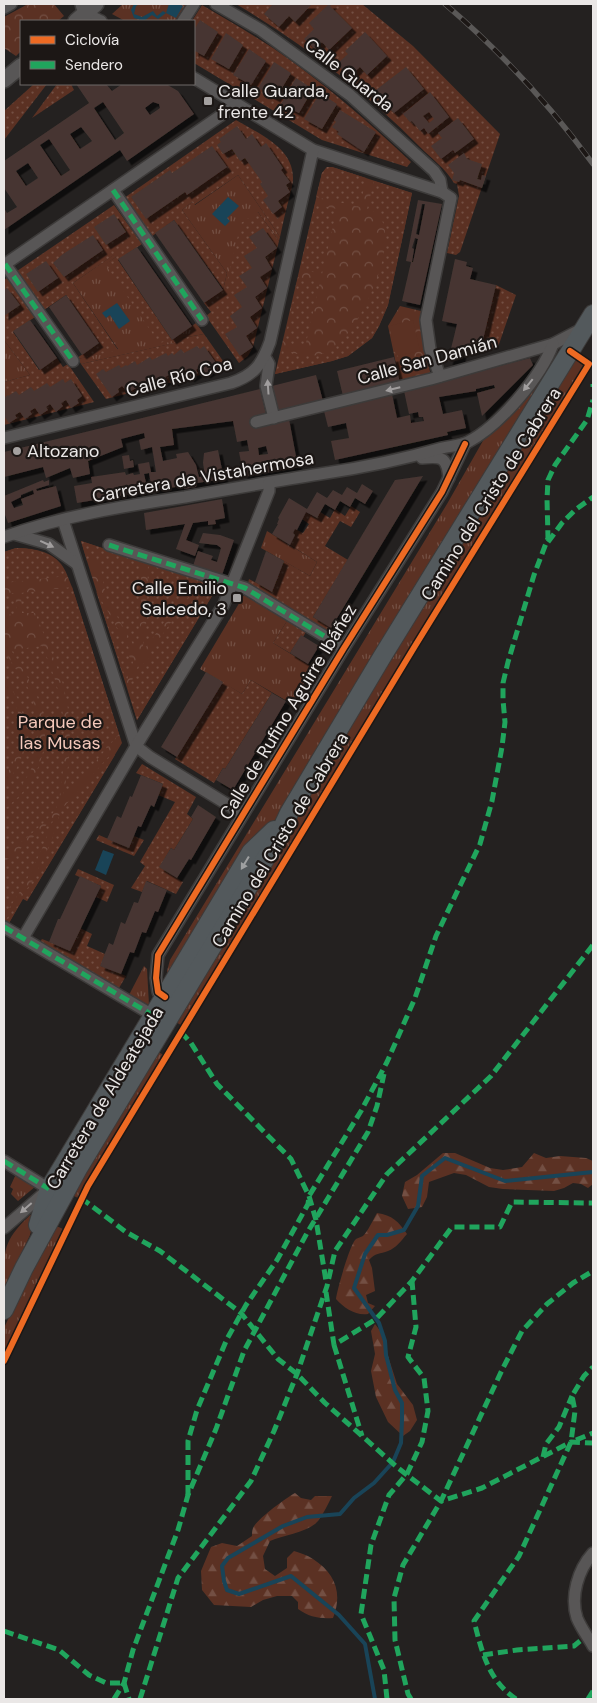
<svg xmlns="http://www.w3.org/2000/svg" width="597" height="1703" font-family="'DM Sans',sans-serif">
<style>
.grass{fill:url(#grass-tufts)}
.forest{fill:url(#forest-firs)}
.park{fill:url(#park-crowns)}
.garden{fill:url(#garden-dots)}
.pitch{fill:#5b3123}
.water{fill:#194458}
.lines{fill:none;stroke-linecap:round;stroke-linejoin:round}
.stream{stroke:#194458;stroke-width:4}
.building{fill:#463632;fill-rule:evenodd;filter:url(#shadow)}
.street-casing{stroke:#3d3b3a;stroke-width:14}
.secondary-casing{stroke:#3d3b3a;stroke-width:18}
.primary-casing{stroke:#3d3b3a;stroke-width:20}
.street{stroke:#585656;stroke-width:11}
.secondary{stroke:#585656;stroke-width:15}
.primary{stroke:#53595c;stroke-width:18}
.rail-casing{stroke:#5a5857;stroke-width:5.5}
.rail{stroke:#1c1715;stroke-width:4;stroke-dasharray:11;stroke-linecap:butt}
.quiet{stroke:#20a55d;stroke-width:5;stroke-dasharray:10 5;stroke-linecap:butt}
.cycleway-casing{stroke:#1c1715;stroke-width:9}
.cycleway{stroke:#ed6a23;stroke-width:6}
.oneway{fill:#a19e9e}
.oneway2{fill:#9ea0a1}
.poi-dot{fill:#a5a2a1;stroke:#1c1715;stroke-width:2}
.labels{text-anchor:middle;stroke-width:4.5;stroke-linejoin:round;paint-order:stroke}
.street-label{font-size:18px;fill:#eae7e6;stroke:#1c1715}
.poi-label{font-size:18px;fill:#eae7e6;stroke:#1c1715;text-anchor:start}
.park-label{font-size:18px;fill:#f4c8ba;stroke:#1c1715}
</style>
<defs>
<pattern id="grass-tufts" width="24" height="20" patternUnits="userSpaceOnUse" patternTransform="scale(1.25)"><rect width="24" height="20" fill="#5b3123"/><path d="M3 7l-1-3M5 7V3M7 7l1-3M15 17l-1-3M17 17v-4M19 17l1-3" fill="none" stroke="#734f43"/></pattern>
<pattern id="forest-firs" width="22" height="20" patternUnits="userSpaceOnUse" patternTransform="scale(1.25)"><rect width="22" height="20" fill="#5b3123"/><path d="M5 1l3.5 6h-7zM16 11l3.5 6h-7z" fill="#734f43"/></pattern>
<pattern id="park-crowns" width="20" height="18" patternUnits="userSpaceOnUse" patternTransform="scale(1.25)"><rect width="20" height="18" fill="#5b3123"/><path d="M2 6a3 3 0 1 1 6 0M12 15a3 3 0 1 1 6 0" fill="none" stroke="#734f43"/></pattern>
<pattern id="garden-dots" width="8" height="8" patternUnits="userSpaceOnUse" patternTransform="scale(1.25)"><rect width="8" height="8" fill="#5b3123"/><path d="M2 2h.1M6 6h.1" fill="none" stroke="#734f43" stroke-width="1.8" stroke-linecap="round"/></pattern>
<filter id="shadow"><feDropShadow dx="4.5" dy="4.5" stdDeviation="0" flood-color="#0009"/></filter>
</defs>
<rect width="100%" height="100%" fill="#242120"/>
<g class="grass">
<polygon points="123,4 186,4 175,21 125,21 112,14"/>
<polygon points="238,175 280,237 279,241 258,212 225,290 223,290 227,273 182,210 192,202 195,205"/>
<polygon points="115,254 116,257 106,264 172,340 196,323 204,334 182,338 184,341 81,364 78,359 118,349 73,283"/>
<polygon points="4,340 30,375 4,382"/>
<polygon points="579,360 585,364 181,1025 172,1020 465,537 574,361"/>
<polygon points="542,378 544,379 274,822 168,976 167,971 170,960 447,504 484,439 530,392"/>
<polygon points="267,531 317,562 310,576 261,548"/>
<polygon points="244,595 287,621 273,643 314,668 292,704 251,680 242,694 200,669"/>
<polygon points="144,966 147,969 149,1005 129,995"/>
<polygon points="154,1050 164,1055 78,1198 68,1193"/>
<polygon points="16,1174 36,1186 18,1201 11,1194 13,1189 10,1187"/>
<path d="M30,1215L35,1216L30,1235L4,1290C4,1252 1,1243 30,1215Z"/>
<polygon points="52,1224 63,1229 4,1353 4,1328"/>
</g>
<g class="forest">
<polygon points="443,1153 455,1153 490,1168 503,1170 522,1167 534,1153 546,1158 560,1156 586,1158 593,1161 593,1184 588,1188 581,1184 573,1183 564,1188 554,1191 503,1189 489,1187 466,1175 454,1173 429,1182 427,1197 422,1207 408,1209 402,1196 405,1182 417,1175"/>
<path d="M377,1213C392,1215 399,1222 407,1234C401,1241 396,1248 388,1251C380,1254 375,1253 369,1260L372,1268L375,1291L366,1295L368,1303L375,1306L368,1314C356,1316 344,1308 336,1299C337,1290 350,1244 356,1239C358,1238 361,1237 363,1236C367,1233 374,1218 377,1213Z"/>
<polygon points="375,1324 385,1337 388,1356 397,1384 413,1405 417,1420 410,1431 403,1436 388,1422 376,1397 371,1371 375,1354 371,1331"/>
<path d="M295,1493L301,1498L311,1500L315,1496H332C328,1504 324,1513 318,1521C309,1532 284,1535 270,1541L263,1556L265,1569L275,1576L287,1568V1558L294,1551C300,1553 307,1555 313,1559C335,1573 343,1593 333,1618C320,1619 309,1617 298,1609V1602L292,1596H277L263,1600L251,1607L214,1605L202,1590L201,1571L211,1547L222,1543L237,1546L252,1536C252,1533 252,1531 253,1528C257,1519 286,1498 295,1493Z"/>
</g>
<g class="park">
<polygon points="28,4 54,4 64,16 58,21 21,21 21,51 16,56 4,48 4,17"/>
<polygon points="327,167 332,167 412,193 388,305 379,326 372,338 348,356 332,361 275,374 322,173"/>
<polygon points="400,306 421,311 420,327 431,376 400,383 388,326"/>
<polygon points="81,541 218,586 137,720 87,561"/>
<path d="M16,548C32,548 51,551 61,564C66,570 69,580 72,587L122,743L27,901L23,899L9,923L4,921V552Z"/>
</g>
<g class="garden">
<path d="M236,4H362L413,46L500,134L460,252L456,255L447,253L459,196L457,184L454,183C446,169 431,158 420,147C365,91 303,44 236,4Z"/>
<path d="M202,5C226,19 250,33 273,48C323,82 368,121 411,162L407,167L322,140L194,63V21H192Z"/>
<polygon points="34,84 47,84 4,140 4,111"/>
<polygon points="57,84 71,84 74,90 32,118"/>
<path d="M236,120C259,134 294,148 293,179C293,184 291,190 290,195C286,209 283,223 280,237L238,175L194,205L192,202L182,210L227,273L223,290H225L241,223L258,212L279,241L253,347L248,356L239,363L206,316L211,312L204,303L223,289L174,220L151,237L124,198Z"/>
<polygon points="327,167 332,167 366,178 360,207 316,197 322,173"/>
<path d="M374,181L412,193L388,305L379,326L372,338L348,356L332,361L275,374L282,350C297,354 316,360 330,350C342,342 354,327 360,315C373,294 406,218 367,209Z"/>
<polygon points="315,204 337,209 322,274 300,269"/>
<polygon points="114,205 142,244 118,260 172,340 159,343 105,264 116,257 114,255 73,283 118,350 78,359 77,358 99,343 66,295 44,310 17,271"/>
<polygon points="298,277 320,282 305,347 284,342"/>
<polygon points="7,278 35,317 13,332 39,370 57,358 63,367 68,364 94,402 4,425 4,382 30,375 4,340 4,280"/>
<polygon points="496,285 516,295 498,347 487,350 487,348 480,349"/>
<polygon points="204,334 228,368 106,399 81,364 183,341 182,338"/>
<polygon points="351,506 360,512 351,527 340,521 325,546 348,560 313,617 336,631 333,636 248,583 249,579 272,591 284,561 310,576 317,562 290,545 295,535 293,533 295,529 303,533 309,524 302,519 306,512 316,518 320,512 330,518 335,509 345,516"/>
<polygon points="81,541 141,561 141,615 138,645 134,646 106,597 99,559 87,561"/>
<path d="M16,548C39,549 57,554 67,576L4,583V552Z"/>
<polygon points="148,564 192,578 190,587 146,647 143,646 147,617"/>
<path d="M199,580L218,586L137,720L128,690L138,666C146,663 150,660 151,651L196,586Z"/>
<path d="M72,587L119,734L62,801C71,760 74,719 61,678C53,656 44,634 35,613H22L21,593Z"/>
<polygon points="96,591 130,650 129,656 133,662 126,683"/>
<path d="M15,593L17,614L5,615C5,626 3,639 6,650C9,663 21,674 27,686C48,728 41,774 4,803V785L15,771L21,759L24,746L26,725L18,699L4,678V594Z"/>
<polygon points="287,621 306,632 303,637 301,636 290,653 273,643"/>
<path d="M42,646C63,692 70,733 61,784C60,791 60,803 55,810C48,821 16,847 4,855V809C18,799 28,788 36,772C58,725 36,689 11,650Z"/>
<polygon points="251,680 272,693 225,769 223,768 214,783 175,759 223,682 242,694"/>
<path d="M4,686C27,717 26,747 4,778Z"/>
<polygon points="111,754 115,755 27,901 23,898 9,923 5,921 33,880 51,842 61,810"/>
<polygon points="142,764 196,797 187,814 193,819 174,850 171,848 160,867 183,882 176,894 147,881 142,892 131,888 145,866 140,862 175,802 158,795 163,784 136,773"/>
<path d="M54,818C42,852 26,886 4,915V862L17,852Z"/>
<polygon points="99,835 129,848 134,836 144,840 134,856 96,840"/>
<polygon points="78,869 114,885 107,902 96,897 101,886 75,875"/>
<polygon points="80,928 92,934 87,946 105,954 101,966 126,976 119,988 40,942 42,939 70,950"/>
</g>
<polygon class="pitch" points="413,320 420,351 396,356 389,326"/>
<g class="water">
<polygon points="134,4 139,4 136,6 134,14 142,17 153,11 157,16 163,11 166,13 169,4 179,4 183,6 176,18 166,13 158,19 152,15 144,21 134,18 131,10"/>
<polygon points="228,197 239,206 227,218 230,221 225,226 212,214"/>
<polygon points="117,303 130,321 119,329 110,315 106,318 102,313"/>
<polygon points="103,850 114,854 106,875 95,870"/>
</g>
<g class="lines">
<polyline class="stream" points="375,1699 365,1644 339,1615 291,1576 239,1594 227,1590 224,1581 222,1566 228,1558 283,1526 307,1517 340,1514 354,1498 374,1483 393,1462 401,1443 402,1420 402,1403 395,1390 386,1355 385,1341 379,1323 354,1288 365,1254 378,1235 387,1235 404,1230 418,1206 422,1176 445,1158 505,1181 593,1172"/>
</g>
<g class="building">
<polygon points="273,4 312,4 295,22 289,16 279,27 264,14"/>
<polygon points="329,4 333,4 330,6 352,28 329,50 322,42 315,49 304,39 314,29 309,23"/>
<polygon points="200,20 218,32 204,56 195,51 194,54 194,30"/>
<polygon points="365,32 387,56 367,75 360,67 349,77 337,64 348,54 345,51"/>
<polygon points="226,33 243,45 229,69 211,59"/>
<polygon points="249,49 266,61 251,85 233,75"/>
<polygon points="274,62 291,73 276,98 258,88"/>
<polygon points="406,67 424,89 394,113 382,101 382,98 376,90"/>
<polygon points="296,78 313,89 299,113 281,104"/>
<path d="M76,84H106L112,91L122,84H166L178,91L194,114L127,161L120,150L4,230V208L7,213L17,207L4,188V161L89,103ZM103,102L124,133L115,140L94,108ZM153,102L159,104L160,108L150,115L145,108ZM81,127L92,141L80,149L70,134ZM49,139L70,170L61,176L40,145ZM28,163L38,178L26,186L16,171Z"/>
<path d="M430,92L449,117L428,134L424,128L420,131L412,121L410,122L403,114ZM429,112L434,119L429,123L423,116Z"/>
<polygon points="320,93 337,104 322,129 304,119"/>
<polygon points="340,110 376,132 364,152 337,134 339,132 332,127 336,122 334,120"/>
<polygon points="458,118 474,139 455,153 453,150 441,159 431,146 442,138 438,133"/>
<polygon points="237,126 246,139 252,134 261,147 266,143 283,168 281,170 290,182 286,185 290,192 278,201 282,207 273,214 263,200 268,196 260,184 262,182 245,158 240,161 232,149 223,154 217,145 221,142 219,139"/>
<polygon points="212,146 227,167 187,195 185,192 146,219 131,197 170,170 172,173"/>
<polygon points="464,153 467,159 482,164 477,179 481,180 482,175 486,176 482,188 460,180 459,182 452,180 454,173 448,165"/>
<path d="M418,200L442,204L420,305L402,301L411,262L406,261ZM422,204H425L419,235L416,234ZM415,238L418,239L413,262H412L414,249L412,248Z"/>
<polygon points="114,214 126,232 106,245 94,227"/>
<polygon points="174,220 223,290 204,303 155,233"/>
<polygon points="263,228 277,248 265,257 272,269 260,277 267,288 255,297 262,308 250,317 257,328 246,336 253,347 240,356 225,334 237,327 230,316 242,307 234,295 247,287 239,276 252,268 244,256 257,248 249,237"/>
<polygon points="93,235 103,250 64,277 53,263 63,254"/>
<polygon points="137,247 192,326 172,340 118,259"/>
<polygon points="455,259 467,262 466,266 473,268 470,279 496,285 481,348 466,352 467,348 463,346 461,358 448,361 457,324 442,321"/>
<polygon points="46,261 58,278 38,292 26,274"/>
<polygon points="7,288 20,305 4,316 4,290"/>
<polygon points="66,295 99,343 82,355 49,307"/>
<polygon points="30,320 57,358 40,370 13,331"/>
<polygon points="197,346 200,349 204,346 216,363 212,366 214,369 206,374 201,366 196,370 198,373 190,378 185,370 180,373 182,377 174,382 169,375 165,377 167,380 159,385 154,378 149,381 151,384 143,390 138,382 134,385 136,388 128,393 122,386 118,389 119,392 112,397 96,374 103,369 106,372 119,365 121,368 126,365 127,366 135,361 137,365 150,357 152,360 166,353 168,356 172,353 174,355 181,349 184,353"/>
<polygon points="394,357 400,383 343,396 337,371"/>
<polygon points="530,358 533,365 482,416 477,393 495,388 494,385 476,389 476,391 439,397 443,414 462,410 466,428 447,432 448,435 335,460 331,441 349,438 346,423 328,427 324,411 392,394 397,418 410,415 411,423 424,421 423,417 419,417 418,412 409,414 404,391"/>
<polygon points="316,375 323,401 278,412 272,386"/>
<polygon points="63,379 65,383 71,379 82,396 77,400 79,403 71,408 66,400 61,403 63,406 56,412 50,404 46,407 48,410 40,415 35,408 30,411 32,414 25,419 20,412 15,415 17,418 9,423 4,416 4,398 8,395 8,396 16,391 19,395 31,387 34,391 47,383 50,387"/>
<path d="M260,389L266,414L252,418L254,427L289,419L298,467L244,477L239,452L249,451L247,440L237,442L233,421L172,429L174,445L160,447L163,461L177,458L176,454L188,452L196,465L199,477L205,476L203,463L204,453L218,450L224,479L197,483L196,487L184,489V486L152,490L149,473L144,474L148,491L77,503L74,486L92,483L91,477L125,472L126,475L133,473L134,475L140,474L138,464L144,463L149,462L151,472H156L152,447L141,450L139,440L145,438L144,433L121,439L123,447L88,461L90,474L73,478L70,468L46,478L43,467L4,477V452ZM266,446L268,454L259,455L258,448Z"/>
<polygon points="129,455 130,461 133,460 134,467 124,469 122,456"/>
<polygon points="423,476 331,628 313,617 395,480"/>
<path d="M43,480L44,482L49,480V485L36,489L37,491L56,486L61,506L8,523L4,512V496ZM33,490L34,494L21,499L23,505L14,508L11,502L21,497V495Z"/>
<polygon points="362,484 373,491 365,504 355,498 350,507 340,501 335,510 325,504 317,518 306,512 297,530 295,529 293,533 295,535 290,545 272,534 278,524 277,524 279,519 278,518 289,498 307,509 317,492 327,498 333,490 342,495 347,487 357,493"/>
<polygon points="222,499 225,518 215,520 216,524 208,525 208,521 193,523 186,540 199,545 195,556 176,549 185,524 146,530 144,513"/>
<polygon points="203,533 220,535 234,540 222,575 193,566 198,551 213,556 211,560 217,562 221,548 217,545 199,543"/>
<polygon points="266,551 284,561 272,592 255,582"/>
<polygon points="301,635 319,646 308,664 290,653"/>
<polygon points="206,672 223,682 177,757 161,747"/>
<polygon points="272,693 286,701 233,790 216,780 223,768 225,769"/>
<polygon points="141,775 163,784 154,807 151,805 141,827 138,826 129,848 107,839 117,816 121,818 130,796 132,797"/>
<polygon points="198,805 216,817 191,860 189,859 177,878 159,867 171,848 174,850 193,819 191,817"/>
<polygon points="80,876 101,886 70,951 49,942 58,919 60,919"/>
<polygon points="146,881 167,890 158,912 155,911 146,933 142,932 134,953 130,952 121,974 100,966 109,943 113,945 121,922 125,924 134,902 138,903"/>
</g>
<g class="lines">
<defs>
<g id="street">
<path d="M81,4C82,13 93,17 101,21"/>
<polyline points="216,4 261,30 350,95 434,171 440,180 442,192"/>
<polyline points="4,8 11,4"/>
<polyline points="183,21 194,4"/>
<polyline points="194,78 313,150 442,192 451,198 426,320 430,349 440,376"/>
<polyline points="113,190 202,320"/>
<polyline points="5,264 73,361"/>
<polyline points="4,265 236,105"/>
<polyline points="265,357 269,364 266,386 274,418"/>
<polyline points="256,422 431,379 553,344 582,329"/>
<path d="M4,438L231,383C255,375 262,364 270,342L313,150"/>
<path d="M422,458C442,456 447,457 449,478"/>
<polyline points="63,520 136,746 150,757 243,814"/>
<polyline points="14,534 49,544 77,564"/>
<path d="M4,537C62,516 124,506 185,497C230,489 275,481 320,474C361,468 401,460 442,448C450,446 460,446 468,442C499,426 541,377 553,344"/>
<polyline points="109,545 245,588 344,648"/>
<polyline points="4,927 154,1016"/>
<polyline points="23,938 136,746 224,604 269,491 269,483"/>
<polyline points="165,997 158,992 156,978 158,955 344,648 442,492 465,444"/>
<polyline points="4,1161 49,1189 4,1228"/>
<path d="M593,1553C578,1570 570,1596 577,1618C581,1628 588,1637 593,1646"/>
</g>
<g id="secondary">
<polyline points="76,21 96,4"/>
<polyline points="4,80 21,66"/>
</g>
<g id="primary">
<polyline points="38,1225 49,1189 251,852 274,830"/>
<polyline points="4,1310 24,1268 79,1167 276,841 289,813 382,657 593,314"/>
</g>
</defs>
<use href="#street" class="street-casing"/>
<use href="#secondary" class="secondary-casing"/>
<use href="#primary" class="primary-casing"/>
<use href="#street" class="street"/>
<use href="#secondary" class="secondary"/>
<use href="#primary" class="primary"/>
<defs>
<path id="rail" d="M445,4C500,51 550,105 593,164"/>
</defs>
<use href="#rail" class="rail-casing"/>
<use href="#rail" class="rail"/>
<g class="quiet">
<polyline points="113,190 202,320"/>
<polyline points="5,264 73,361"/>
<polyline points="593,384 593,387"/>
<polyline points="548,542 562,523 575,510 593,497"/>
<polyline points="109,545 245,588 344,648"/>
<polyline points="4,927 154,1016"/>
<polyline points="181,1032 191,1043 217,1084 291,1159 309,1196 316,1220 326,1281"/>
<polyline points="4,1161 49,1189"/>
<polyline points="81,1198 126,1232 160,1251 241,1313 278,1359 297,1374 325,1403 398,1468 441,1501 482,1488 571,1442 593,1443"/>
<polyline points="326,1292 334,1345 376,1319 412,1281 452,1227 500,1227 512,1202 593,1203"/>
<polyline points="334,1345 362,1436"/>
<polyline points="576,1440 593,1433"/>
<polyline points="543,1457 546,1444 559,1427 572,1396"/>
<polyline points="188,1495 188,1441 197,1410 227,1339 246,1305 277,1260 308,1204 309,1196 361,1111 387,1062 415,998 436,936 480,844 492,801 502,747 505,722 503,700 503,683 508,662 534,575 548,538 547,499 548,480 555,465 587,420 593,400"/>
<polyline points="4,1631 59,1650 89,1675 106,1683 124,1683"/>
<polyline points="483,1655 517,1650 574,1646 580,1641"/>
<polyline points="124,1683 129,1699"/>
<polyline points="114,1699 124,1683 133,1650 178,1530 188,1495 216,1429 244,1351 307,1233 368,1132 377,1106 384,1074"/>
<polyline points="140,1699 178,1578 251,1481 274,1431 297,1374 327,1286 335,1251 387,1174 491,1076 593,945"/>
<polyline points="387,1699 384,1670 361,1614 371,1545 389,1495 407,1474 422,1442 428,1411 424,1378 408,1357 416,1327 412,1281"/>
<polyline points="411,1699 408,1694 395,1640 394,1598 403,1565 441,1501 502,1370 522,1331 547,1304 573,1283 593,1271"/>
<path d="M516,1699C488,1680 482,1652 474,1621L519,1556L571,1442L575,1411L572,1396L584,1376L593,1367"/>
<polyline points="588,1699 593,1691"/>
</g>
<defs>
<g id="cycleway">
<polyline points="165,997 158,992 156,978 158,955 344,648 442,492 465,444"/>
<polyline points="4,1361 88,1186 415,646 589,364 570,351"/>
</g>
</defs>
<use href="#cycleway" class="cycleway-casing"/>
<use href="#cycleway" class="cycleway"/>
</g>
<defs><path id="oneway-solid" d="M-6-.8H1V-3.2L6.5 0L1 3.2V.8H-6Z" transform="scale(1.25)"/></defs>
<g class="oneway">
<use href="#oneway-solid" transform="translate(528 385) rotate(129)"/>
<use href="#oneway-solid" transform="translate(268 387) rotate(-94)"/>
<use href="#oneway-solid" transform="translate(393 389) rotate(166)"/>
<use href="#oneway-solid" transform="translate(47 544) rotate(25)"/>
<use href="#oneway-solid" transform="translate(26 1208) rotate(139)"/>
</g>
<use class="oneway2" href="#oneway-solid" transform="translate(245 863) rotate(121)"/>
<g class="poi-dot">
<rect x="203" y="96" width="10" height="10" rx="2.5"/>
<circle cx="17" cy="451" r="5"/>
<rect x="232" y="593" width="10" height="10" rx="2.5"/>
</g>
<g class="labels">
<g class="street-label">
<text transform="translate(349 75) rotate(38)" y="6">Calle Guarda</text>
<text transform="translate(427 360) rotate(-15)" y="6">Calle San Damián</text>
<text transform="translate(179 377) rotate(-15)" y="6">Calle Río Coa</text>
<text transform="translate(203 477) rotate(-10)" y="6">Carretera de Vistahermosa</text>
<text transform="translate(491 494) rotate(-58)" y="6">Camino del Cristo de Cabrera</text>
<text transform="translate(288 712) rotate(-59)" y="6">Calle de Rufino Aguirre Ibáñez</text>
<text transform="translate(280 840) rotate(-59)" y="6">Camino del Cristo de Cabrera</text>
<text transform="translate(105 1098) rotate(-59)" y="6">Carretera de Aldeatejada</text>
</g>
<g class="poi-label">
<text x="218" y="97">Calle Guarda,<tspan x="218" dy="21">frente 42</tspan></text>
<text x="27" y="457">Altozano</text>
<text x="227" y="594" text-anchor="end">Calle Emilio<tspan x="227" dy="21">Salcedo, 3</tspan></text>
</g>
<g class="park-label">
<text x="60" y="728">Parque de<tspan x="60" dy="21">las Musas</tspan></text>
</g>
</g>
<rect width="597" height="1703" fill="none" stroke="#eae7e6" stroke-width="10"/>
<rect x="20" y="20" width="175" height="65" fill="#1c1715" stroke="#6e6a69"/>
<rect x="30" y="36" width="25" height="8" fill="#ed6a23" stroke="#6e6a69"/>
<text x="65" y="45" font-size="15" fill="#eae7e6">Ciclovía</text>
<rect x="30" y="61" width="25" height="8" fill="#20a55d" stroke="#6e6a69"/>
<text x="65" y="70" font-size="15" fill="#eae7e6">Sendero</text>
</svg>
